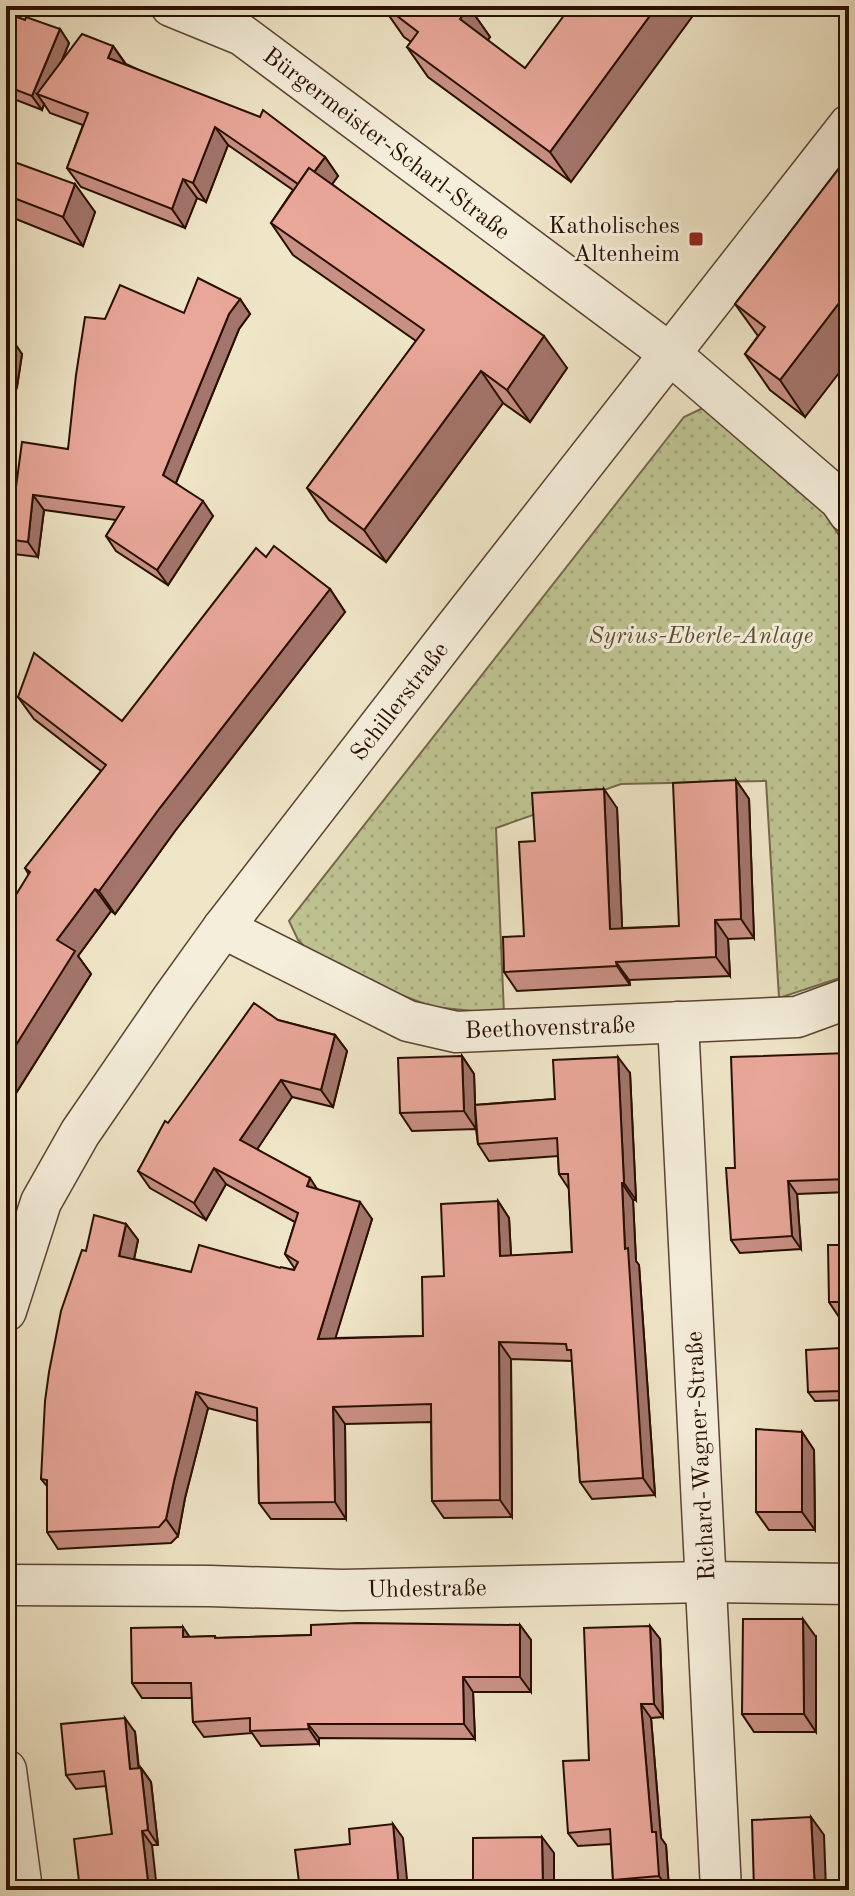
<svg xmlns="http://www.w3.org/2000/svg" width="855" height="1896" font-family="'Old Standard TT',serif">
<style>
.park{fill:url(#park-dots);stroke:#746949;stroke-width:2}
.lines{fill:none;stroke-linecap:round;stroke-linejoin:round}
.minor-casing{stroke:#5a4432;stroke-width:43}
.minor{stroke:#f5eedb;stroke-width:40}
.wall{fill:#c89084;stroke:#290f00;stroke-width:2}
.shaded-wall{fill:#a3756c;stroke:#290f00;stroke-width:2}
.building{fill:#e9a79a;stroke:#290f00;stroke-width:2}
.poi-dot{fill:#8f2418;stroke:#f5eedb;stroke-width:3}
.labels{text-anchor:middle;stroke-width:6;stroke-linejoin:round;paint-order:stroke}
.street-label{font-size:24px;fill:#290f00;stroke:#f5eedb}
.poi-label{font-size:24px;fill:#290f00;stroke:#f5eedb;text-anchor:end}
.park-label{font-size:24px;font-style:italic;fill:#5d4e33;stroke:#f5eedb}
</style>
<defs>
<pattern id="park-dots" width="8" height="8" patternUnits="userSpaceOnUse" patternTransform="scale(2)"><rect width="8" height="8" fill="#bec392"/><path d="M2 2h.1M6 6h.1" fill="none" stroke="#a3a67c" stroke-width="1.8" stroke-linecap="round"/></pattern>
</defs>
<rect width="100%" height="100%" fill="#efe5c7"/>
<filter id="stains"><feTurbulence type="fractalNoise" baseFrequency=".0025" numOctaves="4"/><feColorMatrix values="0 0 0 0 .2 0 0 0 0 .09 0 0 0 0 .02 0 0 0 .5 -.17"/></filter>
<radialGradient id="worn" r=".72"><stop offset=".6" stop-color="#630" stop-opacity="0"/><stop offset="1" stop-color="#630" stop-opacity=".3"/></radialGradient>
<polygon class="park" points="707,406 822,510 849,550 849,975 779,998 766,781 621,784 496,828 504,1014 433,1007 393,992 311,953 298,940 289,921 684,417"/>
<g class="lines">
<defs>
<g id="minor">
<polyline points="171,6 242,35 669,353 840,500 849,513"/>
<polyline points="223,928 408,1021 456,1032 797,1017 849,998"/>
<polyline points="678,1022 721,1890"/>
<polyline points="6,1311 41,1202 80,1133 172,999 223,928 452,632 849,125"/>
<polyline points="6,1585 210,1586 342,1590 706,1582 849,1584"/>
<polyline points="6,1770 22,1890"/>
</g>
</defs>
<use href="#minor" class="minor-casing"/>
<use href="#minor" class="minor"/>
</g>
<g class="wall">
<polygon points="383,7 469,7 490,37 488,40 571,182 428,77 407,47 411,42 404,37"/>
<polygon points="6,13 25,20 60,29 69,43 62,60 113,46 126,64 325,157 338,176 332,184 567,368 530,422 503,403 386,562 329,520 307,488 416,341 293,255 271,223 293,190 228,145 206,202 197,198 185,228 81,187 67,168 83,125 50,113 44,104 42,110 6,96"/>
<polygon points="6,159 95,212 83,246 6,215"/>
<polygon points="840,167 805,417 770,390 745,354 758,336 735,304"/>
<polygon points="240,299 250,314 239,329 176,483 213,516 168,585 116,551 106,536 116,520 44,510 38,557 6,553 6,486 16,487 68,449 105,319 184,313"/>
<polygon points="6,344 22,354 17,387 6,386"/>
<polygon points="266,557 330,589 345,612 175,831 115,914 111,911 78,956 91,974 6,1109 6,911 29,875 25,868 101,771 34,719 18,697 122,721"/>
<polygon points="736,780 749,799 754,938 728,939 730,976 629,980 630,985 517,991 504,972 524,936 535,841 617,808 622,928 679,926"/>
<polygon points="278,1020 335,1035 347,1051 333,1107 292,1097 257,1149 317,1189 372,1219 335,1338 423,1336 444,1276 498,1201 509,1218 511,1256 572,1252 569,1189 559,1174 558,1156 489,1161 478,1144 476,1129 412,1131 400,1113 462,1056 474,1074 475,1105 555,1099 630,1073 636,1200 633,1200 636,1261 639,1265 655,1495 592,1499 580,1482 572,1361 511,1359 512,1517 444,1518 432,1501 431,1422 345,1424 346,1519 271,1519 259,1503 257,1421 208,1408 185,1498 178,1536 171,1543 58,1549 47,1532 47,1486 41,1479 86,1251 126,1224 138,1240 134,1259 191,1272 280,1268 294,1270 295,1269 285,1254 295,1222 226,1184 206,1220 150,1188 138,1171 168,1123"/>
<polygon points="849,1053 849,1192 797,1194 801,1249 740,1253 731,1240 735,1168"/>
<polygon points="849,1245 849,1320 841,1320 829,1302"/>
<polygon points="847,1358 849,1400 815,1401 808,1392"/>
<polygon points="802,1432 814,1450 815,1530 769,1530 756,1512"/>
<polygon points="520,1625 531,1640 531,1692 473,1692 475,1739 319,1738 319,1744 261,1746 252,1733 204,1737 193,1722 192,1698 142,1698 132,1683 190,1637 215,1636 216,1638 311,1635"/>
<polygon points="650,1626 660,1639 663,1717 651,1718 661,1838 666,1845 669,1889 620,1890 613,1880 611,1844 578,1846 568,1833 589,1760"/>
<polygon points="816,1637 816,1732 754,1732 742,1714"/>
<polygon points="135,1732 139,1768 141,1768 151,1782 158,1845 152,1845 112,1834 106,1786 76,1789 66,1775"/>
</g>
<g class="shaded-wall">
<polygon points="657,6 700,6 571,182 550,152"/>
<polygon points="469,7 490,37 481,49 460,19"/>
<polygon points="60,29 69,43 47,97 37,94 44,104 42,110 32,96"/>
<polygon points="113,46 126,65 108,58"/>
<polygon points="215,127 228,145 206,202 193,183"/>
<polygon points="325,157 338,176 316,206 303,188"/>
<polygon points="183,179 197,198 185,228 172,209"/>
<polygon points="75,184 95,212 83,246 63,217"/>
<polygon points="849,290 849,360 805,417 780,380"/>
<polygon points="240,299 250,314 239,329 173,490 163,475 229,314"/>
<polygon points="544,336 567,368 530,422 507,390"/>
<polygon points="16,345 22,354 17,387 11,378"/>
<polygon points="481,371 503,403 386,562 364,530"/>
<polygon points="33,495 44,510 38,557 28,542"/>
<polygon points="203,501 213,516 168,585 157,570"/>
<polygon points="330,589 345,612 175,831 115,914 99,891 159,809"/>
<polygon points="736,780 749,799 754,938 741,919"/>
<polygon points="604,789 617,808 623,948 610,929"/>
<polygon points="95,889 111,911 78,956 91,974 6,1109 6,1061 57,940"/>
<polygon points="715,920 728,939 730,976 716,957"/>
<polygon points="616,962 629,980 630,985 617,966"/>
<polygon points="335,1035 347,1051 333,1107 321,1090"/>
<polygon points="462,1056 474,1074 476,1129 464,1111"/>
<polygon points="618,1057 630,1073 636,1200 624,1183"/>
<polygon points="281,1080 292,1097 252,1157 240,1140"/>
<polygon points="214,1168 226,1184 206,1220 194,1203"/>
<polygon points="310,1178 321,1195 307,1186"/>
<polygon points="788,1181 797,1194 801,1249 792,1236"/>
<polygon points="622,1183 633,1200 636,1261 639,1265 655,1495 643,1478 625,1249"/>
<polygon points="498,1201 509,1218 512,1273 500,1256"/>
<polygon points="360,1202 372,1219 330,1356 318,1339"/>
<polygon points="126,1224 138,1240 131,1273 119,1256"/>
<polygon points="499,1342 511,1359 512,1517 500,1500"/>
<polygon points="840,1348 847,1358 849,1400 842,1391"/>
<polygon points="196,1392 208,1408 185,1498 178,1536 166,1519 174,1481"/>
<polygon points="333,1407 345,1424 346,1519 335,1502"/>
<polygon points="802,1432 814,1450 815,1530 802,1512"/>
<polygon points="803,1619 816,1637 816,1732 804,1714"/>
<polygon points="520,1625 531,1640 531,1692 520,1677"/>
<polygon points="650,1626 660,1639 663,1717 654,1704"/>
<polygon points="183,1627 193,1642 183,1637"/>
<polygon points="463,1677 473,1692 475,1739 464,1724"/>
<polygon points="641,1704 651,1718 661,1838 666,1845 669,1889 659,1876 652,1832"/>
<polygon points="125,1718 135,1732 140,1783 130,1769"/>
<polygon points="308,1724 319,1738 319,1744 309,1729"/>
<polygon points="141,1768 151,1782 158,1845 148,1830"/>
<polygon points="811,1817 824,1835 826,1890 815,1890"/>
<polygon points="393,1824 403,1838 408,1890 399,1890"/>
<polygon points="142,1831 152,1845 157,1890 149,1890"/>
<polygon points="542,1837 554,1853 554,1890 543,1890"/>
</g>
<g class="building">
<polygon points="384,6 468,6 469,7 460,19 525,68 571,6 657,6 550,152 407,47 418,32"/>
<polygon points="6,13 25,20 26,17 60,29 32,96 6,86"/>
<polygon points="82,34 113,46 108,58 260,117 263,110 325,157 314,172 309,168 298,184 215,127 193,183 183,179 172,209 67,168 88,113 37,94"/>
<polygon points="6,159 75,184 63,217 6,195"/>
<polygon points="840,167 849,174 849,290 780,380 745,354 765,327 735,304"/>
<polygon points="309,168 544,336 507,390 481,371 364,530 307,488 424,330 271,223"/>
<polygon points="198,278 240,299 229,314 163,475 203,501 157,570 106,536 124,507 33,495 28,542 6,539 6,486 16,487 22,442 68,449 76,375 85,317 105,319 120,285 184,313"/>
<polygon points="6,344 16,345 11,378 6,377"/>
<polygon points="274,546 330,589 159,809 99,891 95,889 57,940 75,951 6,1061 6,911 30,872 25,868 106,765 18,697 34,653 122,721 256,548 266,557"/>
<polygon points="736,780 741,919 715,920 716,957 616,962 617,966 504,972 503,937 524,936 519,842 535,841 532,793 604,789 610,929 679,926 673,783"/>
<polygon points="254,1003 278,1020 335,1035 321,1090 281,1080 240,1140 310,1178 307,1186 360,1202 318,1339 423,1336 422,1277 444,1276 441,1204 498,1201 500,1256 572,1252 568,1174 559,1174 557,1138 478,1144 475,1105 555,1099 553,1060 618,1057 624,1183 622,1183 625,1249 628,1248 643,1478 580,1482 571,1350 567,1350 566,1344 499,1342 500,1500 432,1501 431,1404 333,1407 335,1502 259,1503 257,1408 196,1392 174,1481 166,1519 159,1527 47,1532 47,1480 41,1479 45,1401 49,1372 61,1311 82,1250 86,1251 94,1215 126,1224 119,1256 191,1272 199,1245 280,1268 281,1267 294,1270 298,1262 285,1254 298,1213 214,1168 194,1203 138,1171 165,1121 168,1123"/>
<polygon points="849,1053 849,1117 847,1117 849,1179 788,1181 792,1236 731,1240 726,1168 735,1168 731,1057"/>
<polygon points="462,1056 464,1111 400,1113 398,1058"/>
<polygon points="828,1245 849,1245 849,1302 829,1302"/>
<polygon points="840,1348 842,1391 808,1392 806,1350"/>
<polygon points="756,1429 802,1432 802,1512 756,1512"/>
<polygon points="743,1619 803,1619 804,1714 742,1714"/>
<polygon points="357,1623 520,1625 520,1677 463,1677 464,1724 308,1724 309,1729 250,1731 250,1718 193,1722 191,1683 132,1683 131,1628 183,1627 183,1637 215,1636 215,1638 311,1635 311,1625"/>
<polygon points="650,1626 654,1704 641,1704 652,1832 656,1832 659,1876 613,1880 610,1829 568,1833 563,1761 589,1760 584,1628"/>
<polygon points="849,1637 849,1662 847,1662"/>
<polygon points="125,1718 130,1769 141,1768 148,1830 142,1831 149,1890 80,1890 74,1839 112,1834 104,1771 66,1775 61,1724"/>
<polygon points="811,1817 815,1890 754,1890 752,1820"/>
<polygon points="393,1824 399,1890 300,1890 295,1850 350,1844 349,1829"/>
<polygon points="542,1837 543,1890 473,1890 473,1838"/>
</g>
<rect class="poi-dot" x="688" y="231" width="16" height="16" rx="4"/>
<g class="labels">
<g class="street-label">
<text transform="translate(387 143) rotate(37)" y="8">Bürgermeister-Scharl-Straße</text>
<text transform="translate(399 701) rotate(-52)" y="8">Schillerstraße</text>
<text transform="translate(550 1027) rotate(-2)" y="8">Beethovenstraße</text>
<text transform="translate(700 1456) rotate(-93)" y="8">Richard-Wagner-Straße</text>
<text transform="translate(427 1588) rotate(-1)" y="8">Uhdestraße</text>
</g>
<g class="poi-label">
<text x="680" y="233">Katholisches<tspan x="680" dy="28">Altenheim</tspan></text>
</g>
<g class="park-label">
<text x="701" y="643">Syrius-Eberle-Anlage</text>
</g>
</g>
<rect width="855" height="1896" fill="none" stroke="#efe5c7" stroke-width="32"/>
<rect x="8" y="8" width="839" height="1880" fill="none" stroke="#290f00" stroke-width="4"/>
<rect x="16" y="16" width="823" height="1864" fill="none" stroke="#290f00" stroke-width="2"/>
<rect width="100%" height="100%" filter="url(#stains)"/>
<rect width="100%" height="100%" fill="url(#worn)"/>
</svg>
